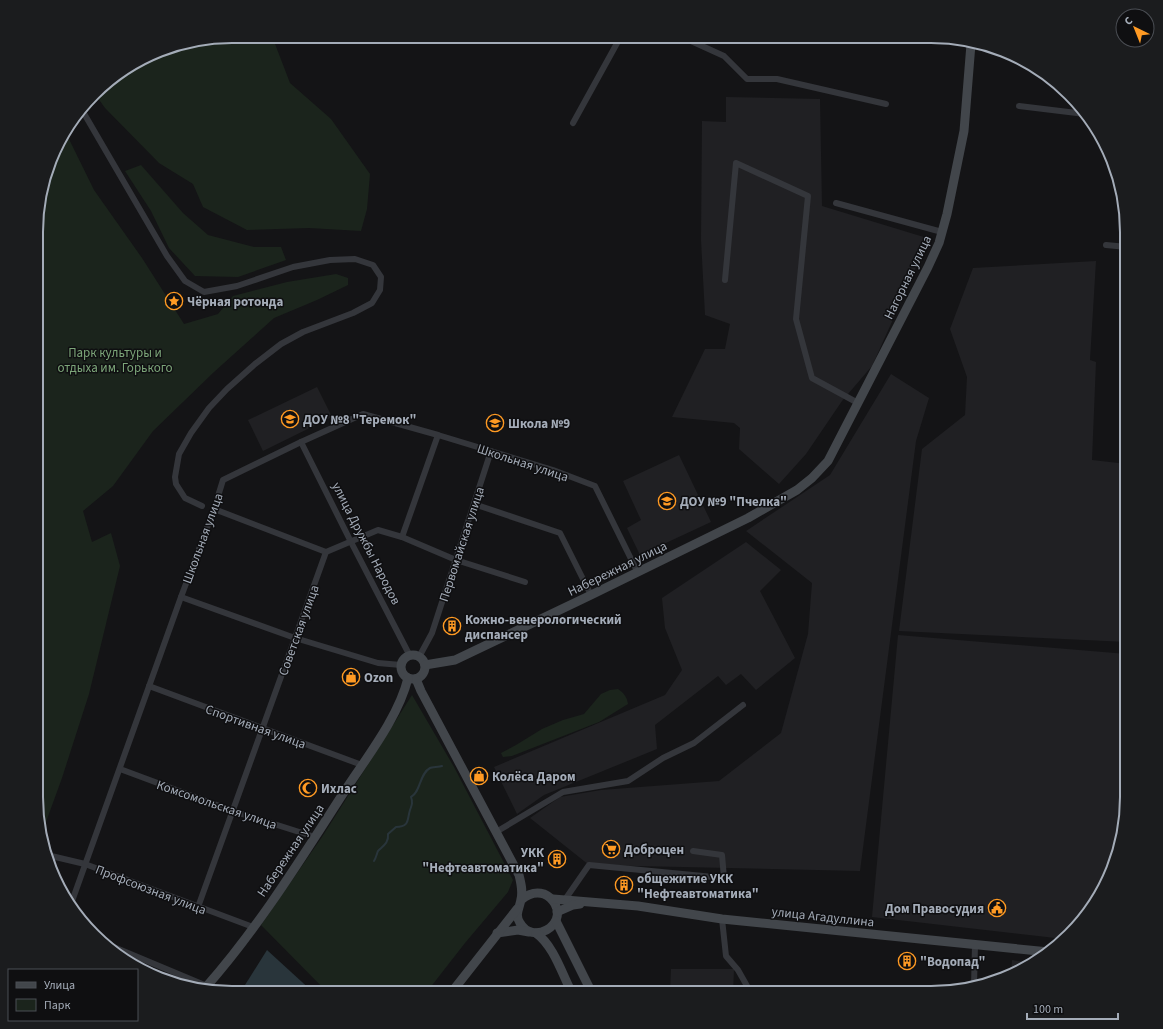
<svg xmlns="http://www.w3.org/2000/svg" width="1163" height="1029" font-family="'Source Sans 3',sans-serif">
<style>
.built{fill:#202023}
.green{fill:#1b241c}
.water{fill:#29353b}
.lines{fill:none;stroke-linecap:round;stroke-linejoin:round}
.stream{stroke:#29353b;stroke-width:2}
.street{stroke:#34363b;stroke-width:6}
.secondary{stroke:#42464b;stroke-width:9}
.labels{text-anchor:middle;stroke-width:3;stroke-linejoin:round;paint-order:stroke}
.street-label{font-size:13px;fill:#a4acb8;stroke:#0f0f11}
.poi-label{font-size:13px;font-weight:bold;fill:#a4acb8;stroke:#0f0f11;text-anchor:start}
.park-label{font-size:13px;fill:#7ca579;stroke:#0f0f11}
.rim{fill:none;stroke:#a4acb8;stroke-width:2}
</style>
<rect width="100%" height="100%" fill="#141416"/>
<g class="built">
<polygon points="726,97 820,99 822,206 927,238 913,275 872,366 842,401 806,454 779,484 739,449 740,428 734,423 672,417 705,349 725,349 730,324 705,315 701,240 702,121 726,122"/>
<polygon points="1096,261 1090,360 1096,362 1092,460 1127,464 1127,642 899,631 922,449 965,415 967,377 950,329 973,268"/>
<polygon points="891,374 929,398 916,441 860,871 589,865 530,818 560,797 601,790 719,781 781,733 808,634 812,583 746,531 830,475"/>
<polygon points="317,387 332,417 263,451 248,420"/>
<polygon points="679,455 711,522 640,555 627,528 641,520 623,481"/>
<polygon points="746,542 781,570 760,591 795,658 756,690 741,674 726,685 718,676 655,725 657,749 544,795 517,814 494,767 665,695 682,670 665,628 662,598"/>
<polygon points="898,635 1127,654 1127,717 1115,849 1107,884 1064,939 872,917"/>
<polygon points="1012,960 1031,963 1011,975"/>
<polygon points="671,969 734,969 733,993 670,993"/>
</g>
<g class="green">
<polygon points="232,36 272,36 290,83 331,119 370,174 367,209 361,231 309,228 247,230 203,207 193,184 159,163 105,108 95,94 103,84 169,46"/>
<polygon points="63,133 67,135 94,190 142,258 184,324 218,314 233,296 287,282 336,274 348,278 348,285 317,300 274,318 214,372 153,431 113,486 83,511 92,542 111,533 120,566 89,694 62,778 42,833 36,810 38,206"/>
<polygon points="141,165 183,213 208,235 254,247 281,247 286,260 238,277 195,276 169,248 151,211 125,171"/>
<path d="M618,689C624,693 627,697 628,704L599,722L512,756L503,757L501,753L516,745L542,729L563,720L584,714L601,694L610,690Z"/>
<polygon points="412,695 454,767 513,880 508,892 465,943 426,993 328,993 261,925 322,837"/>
</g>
<polygon class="water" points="267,950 314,993 240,993"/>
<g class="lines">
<path class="stream" d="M374,861C376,858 377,853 378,851C383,846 389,843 388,834L396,827C410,827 407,819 410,810C412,805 413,802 411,797C421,792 419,774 430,768C432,767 439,767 442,766"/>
<g class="street">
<polyline points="680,36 724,56 747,79 777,79 886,104"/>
<polyline points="1019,106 1085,114"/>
<polyline points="82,110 167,256 185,281 204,292 237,286 293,267 330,260 355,259 373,265 381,277 380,290 372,303 353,313 303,332 281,344 255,364 227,389 209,408 191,433 179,454 175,477 176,484 185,498 202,506"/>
<polyline points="573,123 621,36"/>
<polyline points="836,203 942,232"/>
<polyline points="1106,245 1127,247"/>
<polyline points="725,280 736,163 808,196 796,319 812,378 858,403"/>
<polyline points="301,442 351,542 410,656"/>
<polyline points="474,504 560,533 591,595"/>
<polyline points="214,509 326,552"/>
<polyline points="402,537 438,435"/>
<polyline points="181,597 295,638 378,663 401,665"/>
<polyline points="419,657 432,633 491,451"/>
<polyline points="149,686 362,765"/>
<polyline points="120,769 233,811 315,837"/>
<polyline points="1121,824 1127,765"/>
<polyline points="496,832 563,792 628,781 663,758 694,743 743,705"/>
<polyline points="47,855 85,864 253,927"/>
<polyline points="564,901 589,865 724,878 722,855 693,851"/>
<polyline points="71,904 181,597 214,509 223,480 301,442 363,414 438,435 553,470 595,486 638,573"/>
<polyline points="198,907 326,552 378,530 402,537 456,560 525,582"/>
<polyline points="722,919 726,956 738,970 751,993"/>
<polyline points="109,945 207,986"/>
<polyline points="974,986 975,945"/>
</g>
<g class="secondary">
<circle cx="413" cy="667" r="12"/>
<polyline points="425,665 455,660 591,595 748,518 797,490 812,478 828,461 928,267 939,243 947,214 964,131 971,44"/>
<path d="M416,679L421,691L519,875C521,883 523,891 521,899C520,908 514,914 520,923C532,945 567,926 555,904C552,899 549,896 544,894C535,891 528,894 521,900"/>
<polyline points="553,899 638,906 722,919 1049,952"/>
<polyline points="557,912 573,905 580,904"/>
<polyline points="556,921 592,993"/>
<polyline points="497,933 518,930 529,932"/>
<path d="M536,933C554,946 562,974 572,993"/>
<path d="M206,987C259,927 302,857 346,789C367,757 399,716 408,678"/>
<polyline points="451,993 517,909"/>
</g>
</g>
<defs>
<symbol id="sight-ring" viewBox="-11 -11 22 22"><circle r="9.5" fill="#0f0f11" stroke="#ff9a23" stroke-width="1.5"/><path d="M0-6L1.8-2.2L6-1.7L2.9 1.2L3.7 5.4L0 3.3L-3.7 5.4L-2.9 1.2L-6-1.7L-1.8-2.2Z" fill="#ff9a23"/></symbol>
<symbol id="school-ring" viewBox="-11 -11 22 22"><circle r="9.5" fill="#0f0f11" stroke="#ff9a23" stroke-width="1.5"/><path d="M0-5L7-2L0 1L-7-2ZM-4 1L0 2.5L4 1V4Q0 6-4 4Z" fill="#ff9a23"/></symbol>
<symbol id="building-ring" viewBox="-11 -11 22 22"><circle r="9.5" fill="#0f0f11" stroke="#ff9a23" stroke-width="1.5"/><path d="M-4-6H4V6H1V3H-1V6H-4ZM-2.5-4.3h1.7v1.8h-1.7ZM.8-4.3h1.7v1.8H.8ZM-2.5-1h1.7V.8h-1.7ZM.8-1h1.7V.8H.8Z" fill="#ff9a23"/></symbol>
<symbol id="shop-ring" viewBox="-11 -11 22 22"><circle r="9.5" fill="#0f0f11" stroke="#ff9a23" stroke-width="1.5"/><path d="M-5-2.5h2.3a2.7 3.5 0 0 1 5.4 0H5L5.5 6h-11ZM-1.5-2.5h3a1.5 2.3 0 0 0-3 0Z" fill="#ff9a23"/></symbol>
<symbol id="mosque-ring" viewBox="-11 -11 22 22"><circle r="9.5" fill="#0f0f11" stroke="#ff9a23" stroke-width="1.5"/><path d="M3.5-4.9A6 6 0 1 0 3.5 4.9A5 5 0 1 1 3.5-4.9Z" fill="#ff9a23"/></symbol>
<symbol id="supermarket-ring" viewBox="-11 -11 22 22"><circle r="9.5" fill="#0f0f11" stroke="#ff9a23" stroke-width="1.5"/><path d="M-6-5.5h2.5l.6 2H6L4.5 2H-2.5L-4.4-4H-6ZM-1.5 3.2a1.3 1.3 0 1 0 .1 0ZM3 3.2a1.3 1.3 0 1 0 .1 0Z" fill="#ff9a23"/></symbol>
<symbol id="civic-ring" viewBox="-11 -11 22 22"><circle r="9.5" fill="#0f0f11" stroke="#ff9a23" stroke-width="1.5"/><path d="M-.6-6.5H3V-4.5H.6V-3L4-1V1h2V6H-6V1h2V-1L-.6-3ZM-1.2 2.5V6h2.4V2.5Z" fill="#ff9a23"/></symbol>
</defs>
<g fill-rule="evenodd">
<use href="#sight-ring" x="164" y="291" width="20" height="20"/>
<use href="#school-ring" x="280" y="409" width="20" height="20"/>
<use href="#school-ring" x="485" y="413" width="20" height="20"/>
<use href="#school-ring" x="657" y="491" width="20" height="20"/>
<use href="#building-ring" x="442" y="616" width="20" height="20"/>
<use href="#shop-ring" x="341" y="667" width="20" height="20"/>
<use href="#shop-ring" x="469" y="766" width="20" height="20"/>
<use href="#mosque-ring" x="298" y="778" width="20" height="20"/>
<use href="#supermarket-ring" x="601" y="839" width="20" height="20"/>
<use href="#building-ring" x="547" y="849" width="20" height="20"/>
<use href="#building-ring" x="614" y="875" width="20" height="20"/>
<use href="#civic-ring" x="987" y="898" width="20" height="20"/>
<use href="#building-ring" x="897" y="951" width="20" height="20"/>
</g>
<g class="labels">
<g class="street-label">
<text transform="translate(907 277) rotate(-64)" y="5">Нагорная улица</text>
<text transform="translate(523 462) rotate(18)" y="5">Школьная улица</text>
<text transform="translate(202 538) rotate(-70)" y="5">Школьная улица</text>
<text transform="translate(367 543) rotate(63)" y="5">улица Дружбы Народов</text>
<text transform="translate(461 544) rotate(-72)" y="5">Первомайская улица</text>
<text transform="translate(617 568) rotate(-26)" y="5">Набережная улица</text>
<text transform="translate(298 630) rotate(-70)" y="5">Советская улица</text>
<text transform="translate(256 726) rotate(20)" y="5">Спортивная улица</text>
<text transform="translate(217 804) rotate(19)" y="5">Комсомольская улица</text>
<text transform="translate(290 850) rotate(-56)" y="5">Набережная улица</text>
<text transform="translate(151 889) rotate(21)" y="5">Профсоюзная улица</text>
<text transform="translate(823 916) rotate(6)" y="5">улица Агадуллина</text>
</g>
<g class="poi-label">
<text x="187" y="306">Чёрная ротонда</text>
<text x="303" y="424">ДОУ №8 "Теремок"</text>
<text x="508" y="428">Школа №9</text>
<text x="680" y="506">ДОУ №9 "Пчелка"</text>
<text x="465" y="624">Кожно-венерологический<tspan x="465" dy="15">диспансер</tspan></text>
<text x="364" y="682">Ozon</text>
<text x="492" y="781">Колёса Даром</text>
<text x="321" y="793">Ихлас</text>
<text x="624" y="854">Доброцен</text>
<text x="544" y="857" text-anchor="end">УКК<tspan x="544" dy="15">"Нефтеавтоматика"</tspan></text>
<text x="637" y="883">общежитие УКК<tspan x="637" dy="15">"Нефтеавтоматика"</tspan></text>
<text x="984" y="913" text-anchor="end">Дом Правосудия</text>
<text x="920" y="966">"Водопад"</text>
</g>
<g class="park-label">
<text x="115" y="357">Парк культуры и<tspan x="115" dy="15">отдыха им. Горького</tspan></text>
</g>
</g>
<path d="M0 0H1163V1029H0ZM232 43H931A189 189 0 0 1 1120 232V797A189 189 0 0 1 931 986H232A189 189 0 0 1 43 797V232A189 189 0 0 1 232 43Z" fill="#1b1c1e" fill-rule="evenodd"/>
<path class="rim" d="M232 43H931A189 189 0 0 1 1120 232V797A189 189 0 0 1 931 986H232A189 189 0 0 1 43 797V232A189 189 0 0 1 232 43Z"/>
<rect x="8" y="969" width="130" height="52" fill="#0f0f11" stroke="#4b4e54"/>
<rect x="16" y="982" width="20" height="6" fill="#42464b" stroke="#4b4e54"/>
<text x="44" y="989" font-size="12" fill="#a4acb8">Улица</text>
<rect x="16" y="999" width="20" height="12" fill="#1b241c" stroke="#4b4e54"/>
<text x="44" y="1009" font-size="12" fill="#a4acb8">Парк</text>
<g transform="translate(1135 28) rotate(317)"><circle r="19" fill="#0f0f11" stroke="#4b4e54"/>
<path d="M0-3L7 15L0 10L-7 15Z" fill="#ff9a23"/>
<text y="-6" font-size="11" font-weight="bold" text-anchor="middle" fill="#a4acb8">С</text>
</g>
<path d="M1027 1013v6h91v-6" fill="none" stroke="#a4acb8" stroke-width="2"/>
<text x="1033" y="1013" font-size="12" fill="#a4acb8" stroke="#0f0f11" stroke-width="3" paint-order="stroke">100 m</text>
</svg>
